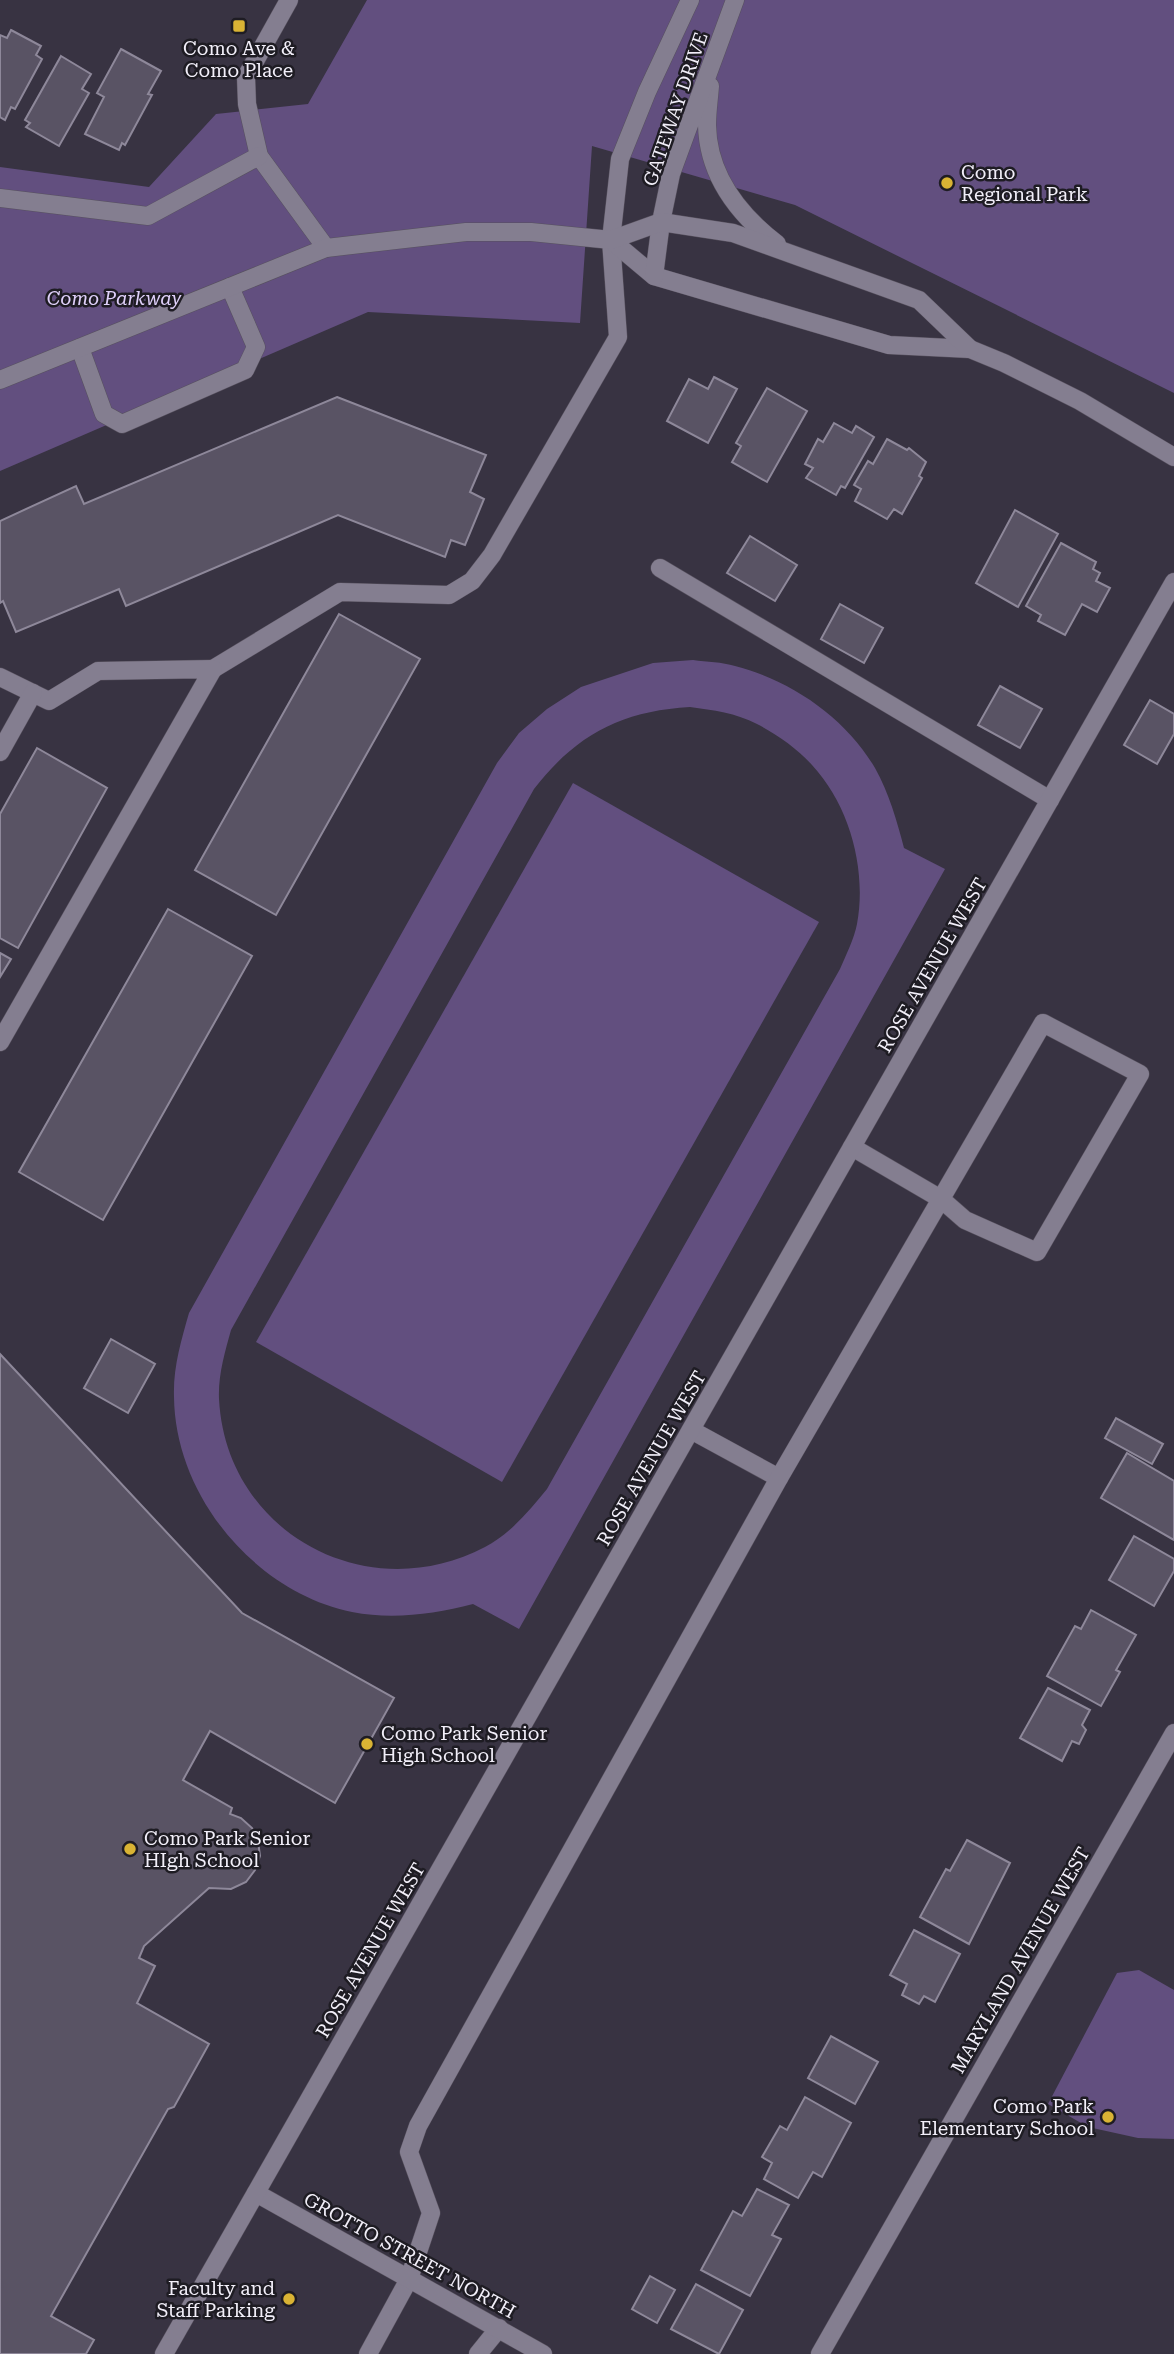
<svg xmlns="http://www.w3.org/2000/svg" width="1174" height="2354" font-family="'Roboto Serif',serif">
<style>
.green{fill:#624f7f;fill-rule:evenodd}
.building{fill:#595364;stroke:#8e889a;stroke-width:2}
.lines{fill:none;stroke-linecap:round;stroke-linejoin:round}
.service-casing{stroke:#57515e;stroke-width:19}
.minor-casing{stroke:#57515e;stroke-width:19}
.tertiary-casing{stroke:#57515e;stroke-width:19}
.service{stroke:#847e90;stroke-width:18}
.minor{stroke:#847e90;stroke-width:18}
.tertiary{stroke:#847e90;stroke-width:18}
.poi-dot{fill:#d9b334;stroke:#1e1c23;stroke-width:2.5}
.labels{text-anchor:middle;stroke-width:5;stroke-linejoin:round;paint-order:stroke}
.poi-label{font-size:19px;fill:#f2eff9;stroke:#1e1c23;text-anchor:start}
.street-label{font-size:19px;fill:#f2eff9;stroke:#1e1c23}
.park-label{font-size:19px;font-style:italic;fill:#e0d1fb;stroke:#1e1c23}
</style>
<rect width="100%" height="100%" fill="#383342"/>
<g class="green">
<polygon points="367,0 1174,0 1174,393 795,205 592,146 580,323 368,312 0,471 0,167 149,187 216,114 308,104"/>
<path d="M693,660C707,662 722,662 735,666C791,680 846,718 875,768C889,793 897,821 904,848L945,869L519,1629L473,1604C434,1614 393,1620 352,1612C255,1592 175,1496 174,1397C173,1368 181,1341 189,1313L497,763L519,733L547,709L581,687L653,663ZM690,707C713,710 736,713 757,724C776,734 797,748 812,765C850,806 867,870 857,924C854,939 846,955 840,969L547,1489C530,1510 510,1534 485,1547C367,1609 226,1533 219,1399C218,1375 225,1352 231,1330L534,789C576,735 621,711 690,707Z"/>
<polygon points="573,783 819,922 502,1482 256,1342"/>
<polygon points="1139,1970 1174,1990 1174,2139 1138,2138 1088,2127 1048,2104 1117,1973"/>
</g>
<g class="building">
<polygon points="11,30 41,46 36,55 42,59 15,109 11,107 5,120 0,117 0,35 7,38"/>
<polygon points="121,49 161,71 148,94 152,95 125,145 122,143 119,150 85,134 104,97 97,93"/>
<polygon points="61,56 91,74 82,89 89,93 59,146 26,127 30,123 25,120"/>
<polygon points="714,377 737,389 708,443 667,421 689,379 708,389"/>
<polygon points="767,388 807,411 767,482 732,462 741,446 736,443"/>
<polygon points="337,397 486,455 470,492 484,499 465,545 451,540 445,557 338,515 126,606 119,589 16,632 3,601 0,603 0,521 76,486 84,504"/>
<polygon points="834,423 852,433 856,426 874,437 845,488 841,486 836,495 806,478 813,468 805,464 818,439 823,442"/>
<polygon points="887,439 907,450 909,448 926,462 919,476 922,478 902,514 894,509 887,519 855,501 861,489 854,485 868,461 873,464"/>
<polygon points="1015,510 1058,534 1018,607 976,583"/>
<polygon points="750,536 797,565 775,601 727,573"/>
<polygon points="1061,543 1096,562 1093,569 1100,573 1096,581 1110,588 1097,612 1082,604 1065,635 1038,621 1041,615 1026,606"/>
<polygon points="840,604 883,628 864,663 821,639"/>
<polygon points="339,614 420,659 276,915 195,870"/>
<polygon points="1000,686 1042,709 1020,748 978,725"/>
<polygon points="1150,700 1174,714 1174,734 1157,764 1124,745"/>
<polygon points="37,748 107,788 18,948 0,938 0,814"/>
<polygon points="168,909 252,956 103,1220 19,1172"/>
<polygon points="0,953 11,959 0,977"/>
<polygon points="111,1339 155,1364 128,1413 84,1388"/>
<polygon points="0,1354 242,1613 394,1698 335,1803 210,1731 183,1780 232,1808 230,1814 241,1818 252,1828 258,1841 260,1856 255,1870 246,1882 231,1889 209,1888 144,1946 139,1958 155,1966 137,2003 209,2044 174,2107 168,2109 51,2316 94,2340 86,2354 0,2354"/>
<polygon points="1116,1418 1163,1444 1152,1464 1105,1438"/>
<polygon points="1127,1453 1174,1481 1174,1540 1101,1498"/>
<polygon points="1134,1536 1174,1559 1174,1571 1154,1606 1109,1580"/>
<polygon points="1091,1610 1136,1635 1116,1670 1120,1672 1101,1706 1047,1676 1075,1626 1081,1629"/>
<polygon points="1048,1688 1090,1710 1082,1725 1086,1730 1079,1744 1072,1741 1062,1761 1020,1738"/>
<polygon points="967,1840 1010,1863 969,1944 920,1917 946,1869 950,1871"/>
<polygon points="914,1930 960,1954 935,2002 924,1996 919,2004 902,1995 907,1984 890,1975"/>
<polygon points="831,2036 878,2062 855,2104 808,2078"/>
<polygon points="805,2097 851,2123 822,2177 813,2172 798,2198 764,2179 772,2163 762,2157 780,2126 787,2130"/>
<polygon points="757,2189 789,2205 772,2235 781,2239 750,2296 701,2270 733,2211 742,2216"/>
<polygon points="650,2276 675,2290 657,2323 632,2309"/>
<polygon points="696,2284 743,2310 719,2354 671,2329"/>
</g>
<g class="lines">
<defs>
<g id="service">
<polyline points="80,348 104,414 122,424 245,370 256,347 230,287"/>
<polyline points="660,568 1050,800"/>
<polyline points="213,669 340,592 449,595 472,581 492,555 618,337 611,240"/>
<polyline points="0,677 49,701 98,671 213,669 0,1042"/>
<polyline points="0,752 33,693"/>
<polyline points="691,1430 779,1478"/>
<polyline points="368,2354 409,2279 431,2213 409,2152 418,2126 779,1478 1043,1023 1140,1074 1037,1252 965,1220 941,1199 852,1147"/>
<polyline points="478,2354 499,2328"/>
</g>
<g id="minor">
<polyline points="289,0 246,77 247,104 259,156 326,248"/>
<polyline points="0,198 148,216 259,156"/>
<polyline points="256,2193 543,2354"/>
<polyline points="164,2354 1174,582"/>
</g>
<g id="tertiary">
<path d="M710,86C709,99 707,112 707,125C708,175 738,214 777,244"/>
<polyline points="611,240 654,276 889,345 970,349 1004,363 1080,401 1174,457"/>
<polyline points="611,240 620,159 647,92 690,0"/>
<polyline points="654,276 661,222 671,174 735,0"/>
<polyline points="0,380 326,248 466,232 531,232 611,240 661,222 733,233 919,300 970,349"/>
<polyline points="820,2354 1174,1733"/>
</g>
</defs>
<use href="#service" class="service-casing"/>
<use href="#minor" class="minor-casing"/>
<use href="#tertiary" class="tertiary-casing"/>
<use href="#service" class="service"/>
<use href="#minor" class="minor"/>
<use href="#tertiary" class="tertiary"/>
</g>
<g class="poi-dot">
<rect x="232" y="19" width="14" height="14" rx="3.5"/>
<circle cx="947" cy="183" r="7"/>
<circle cx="367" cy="1744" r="7"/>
<circle cx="130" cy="1849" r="7"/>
<circle cx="1108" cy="2117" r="7"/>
<circle cx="289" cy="2299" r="7"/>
</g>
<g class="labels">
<g class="poi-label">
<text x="239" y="55" text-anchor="middle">Como Ave &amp;<tspan x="239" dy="22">Como Place</tspan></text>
<text x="961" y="179">Como<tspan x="961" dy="22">Regional Park</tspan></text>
<text x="381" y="1740">Como Park Senior<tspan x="381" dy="22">High School</tspan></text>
<text x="144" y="1845">Como Park Senior<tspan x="144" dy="22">HIgh School</tspan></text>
<text x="1094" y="2113" text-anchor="end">Como Park<tspan x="1094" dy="22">Elementary School</tspan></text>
<text x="275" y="2295" text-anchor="end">Faculty and<tspan x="275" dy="22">Staff Parking</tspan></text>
</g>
<g class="street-label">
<text transform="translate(675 109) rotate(-71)" y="7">GATEWAY DRIVE</text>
<text transform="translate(932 965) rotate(-60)" y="7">ROSE AVENUE WEST</text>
<text transform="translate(651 1458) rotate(-60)" y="7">ROSE AVENUE WEST</text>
<text transform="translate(370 1950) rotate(-60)" y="7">ROSE AVENUE WEST</text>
<text transform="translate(1020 1960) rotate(-60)" y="7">MARYLAND AVENUE WEST</text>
<text transform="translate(410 2255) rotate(29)" y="7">GROTTO STREET NORTH</text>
</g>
<g class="park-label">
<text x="114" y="305">Como Parkway</text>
</g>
</g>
</svg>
